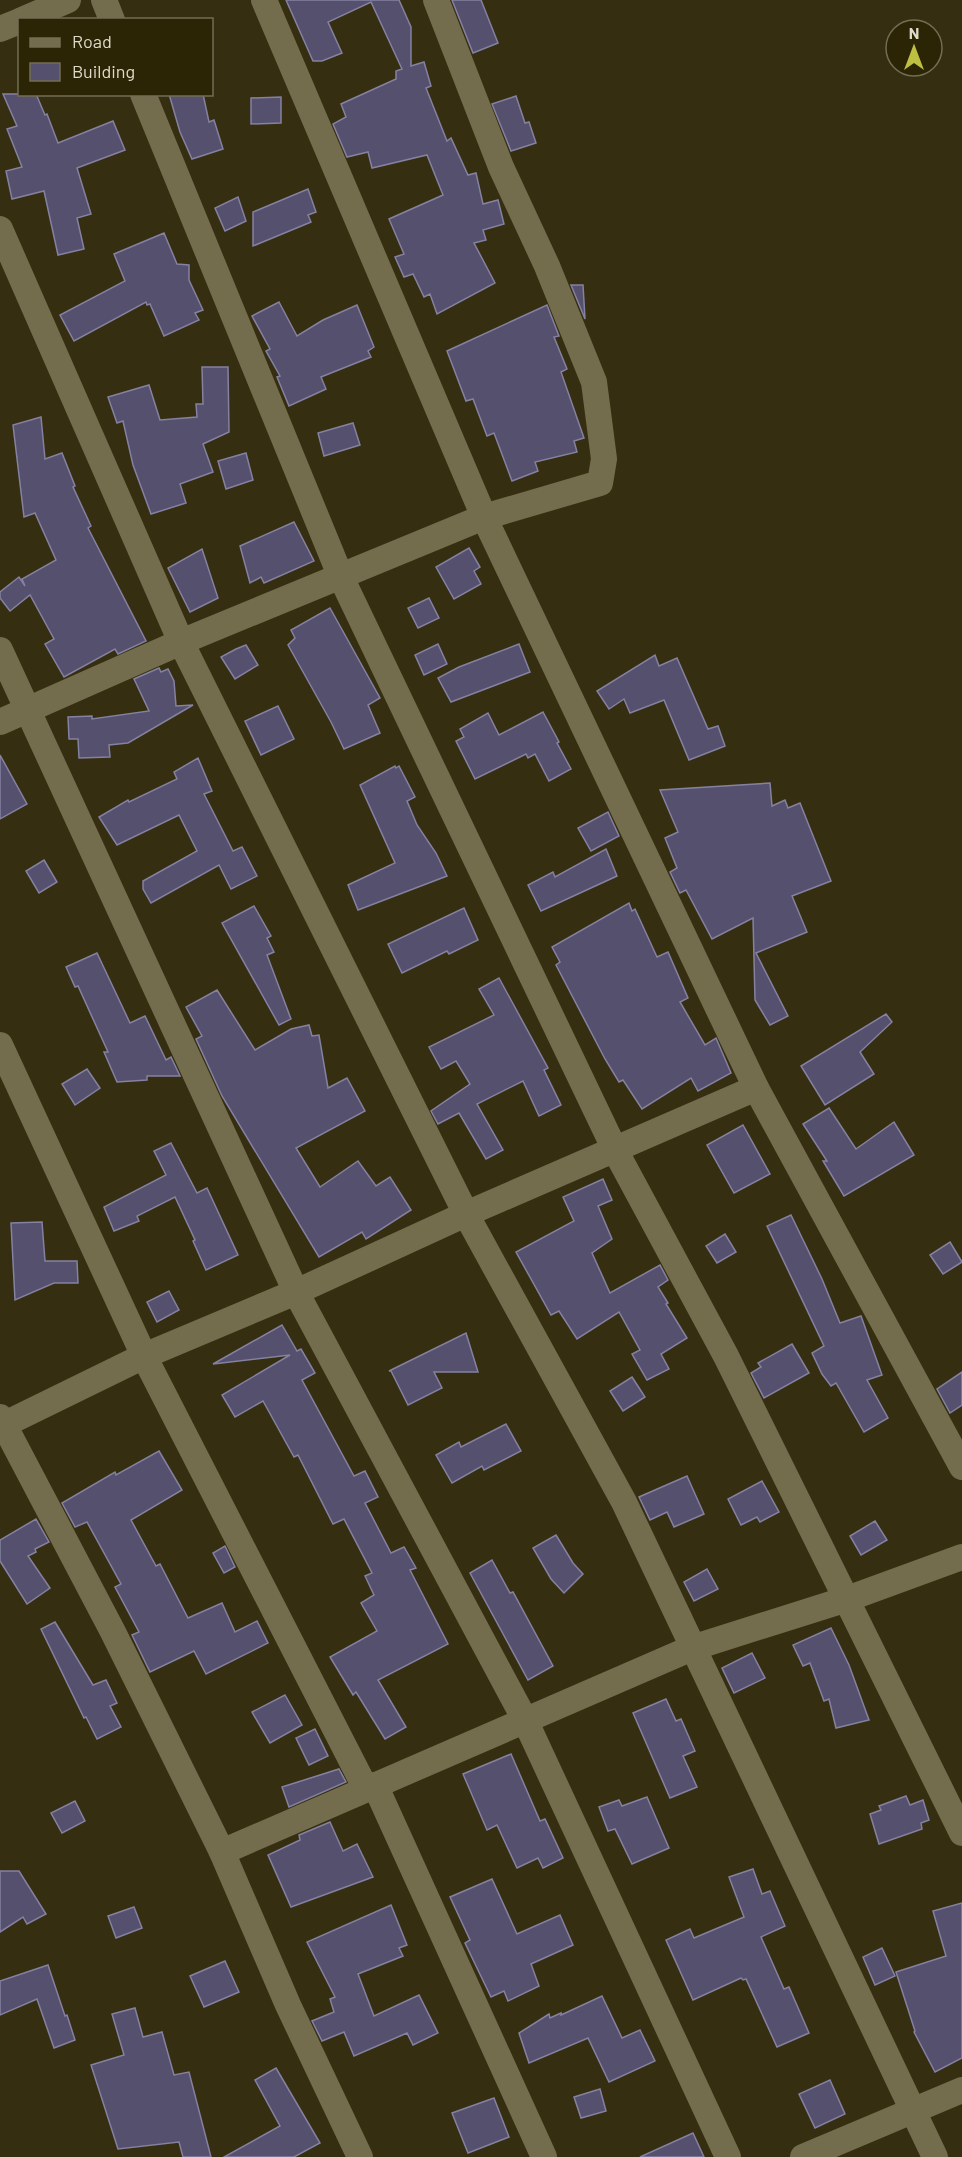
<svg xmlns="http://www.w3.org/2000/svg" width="962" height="2157" font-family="Barlow,sans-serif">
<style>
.building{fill:#54506d;stroke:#8581a1;stroke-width:1.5}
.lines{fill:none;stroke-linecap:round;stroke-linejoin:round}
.street{stroke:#746d4d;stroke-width:26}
</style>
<rect width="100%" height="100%" fill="#352e10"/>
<g class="building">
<polygon points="286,0 399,0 411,27 411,66 424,62 431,86 426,88 447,141 451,138 468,175 476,173 483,204 498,200 504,224 483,230 486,240 474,243 495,283 437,314 430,294 424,297 413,274 404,277 395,257 404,254 389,219 443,195 427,155 372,168 368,152 347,157 333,124 346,117 341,104 396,79 396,71 402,69 371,2 328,22 342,53 322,61 313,61"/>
<polygon points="452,0 481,0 498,43 473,53"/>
<polygon points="3,94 36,94 45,115 47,114 58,143 113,121 125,150 77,168 91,214 77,218 84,249 58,255 44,191 12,199 6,171 22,167 7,129 17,126"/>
<polygon points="169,94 203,94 209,122 214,120 223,149 192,159 180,132"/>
<polygon points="516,96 525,123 529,122 536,143 511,151 492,104"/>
<polygon points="281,97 281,123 251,124 251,98"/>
<polygon points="308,189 316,212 308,215 311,222 253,246 253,212"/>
<polygon points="238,197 246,221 225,231 215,208"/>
<polygon points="164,233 177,264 189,265 189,280 203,310 195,313 199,320 164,336 150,304 147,305 146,302 74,341 60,315 125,281 114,254"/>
<polygon points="571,285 583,285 585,319"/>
<polygon points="279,302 297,336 323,320 357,305 374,347 368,351 371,357 321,377 326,389 289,406 277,377 280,376 266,351 270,349 252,316"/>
<polygon points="547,305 559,336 554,337 567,369 561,372 584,438 574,441 577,452 535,462 538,471 512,481 494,433 487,436 473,399 466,401 447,351"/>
<polygon points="202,367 228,367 229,432 203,444 213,472 180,484 186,503 151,514 133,465 123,421 117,423 108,397 149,385 160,420 197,417 196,404 203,404"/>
<polygon points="41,417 45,459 62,453 75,486 73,487 91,526 88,528 146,641 118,654 115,649 64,677 45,644 54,639 30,595 10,611 0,598 0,592 19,577 25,586 22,579 56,560 35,513 24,517 13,425"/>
<polygon points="353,423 360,445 324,456 318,433"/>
<polygon points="246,453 253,480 226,489 218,461"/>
<polygon points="294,522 314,561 264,583 261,577 250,583 240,546"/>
<polygon points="469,548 480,567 474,571 481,584 454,599 436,567"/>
<polygon points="202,549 218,598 190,612 168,568"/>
<polygon points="429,598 439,618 418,628 408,608"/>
<polygon points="330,608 380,698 368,705 380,733 344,749 331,722 288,645 295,638 291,630"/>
<polygon points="438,644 447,664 424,675 415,655"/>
<polygon points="519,644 530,672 451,702 438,678 459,667"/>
<polygon points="246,645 258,665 235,679 221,657 236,649"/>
<polygon points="655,655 659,666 677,658 708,729 718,726 725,746 689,760 664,700 630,713 624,699 609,709 597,691"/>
<polygon points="159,668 161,672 168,669 174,681 176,706 193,705 128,743 109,745 110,757 79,758 78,739 69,739 68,717 92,716 92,719 149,711 134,679"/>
<polygon points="278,706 294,739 261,755 245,721"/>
<polygon points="543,712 559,742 557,743 571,769 549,781 535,754 528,758 526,754 475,779 456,741 464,737 460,729 488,713 499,735"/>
<polygon points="0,755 27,804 0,819"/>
<polygon points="198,758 212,791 204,794 233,851 242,847 257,876 231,889 219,865 151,903 143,889 143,881 197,851 179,815 117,845 99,817 128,800 129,802 177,779 174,772"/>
<polygon points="395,766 396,768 399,766 415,797 407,801 417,825 436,853 447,876 358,910 348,885 395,863 360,785"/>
<polygon points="770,783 772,806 785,800 788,808 800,803 831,881 792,896 807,932 756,953 788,1016 770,1025 755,1000 753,918 712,939 686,890 680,893 670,872 677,868 665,838 678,832 660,790"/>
<polygon points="608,812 619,836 591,851 578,828"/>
<polygon points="606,849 617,876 541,911 528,885 553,872 555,877"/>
<polygon points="44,860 57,882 39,893 26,871"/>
<polygon points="629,903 632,911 635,909 657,957 668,952 688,998 680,1002 705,1045 716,1038 731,1073 698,1091 691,1078 642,1109 623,1080 619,1082 605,1059 556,965 560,962 552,947"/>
<polygon points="254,906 271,936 267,938 274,952 267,955 291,1019 279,1025 222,923"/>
<polygon points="464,908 478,940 449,954 447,951 402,973 388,944"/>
<polygon points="97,953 130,1023 145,1016 166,1060 171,1057 180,1076 147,1076 147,1080 117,1082 104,1052 108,1052 78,986 75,987 66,967"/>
<polygon points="499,978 548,1068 544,1070 561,1105 539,1116 523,1081 477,1104 503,1150 486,1159 459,1113 438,1124 431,1111 470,1084 456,1061 441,1069 429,1047 494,1015 479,989"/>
<polygon points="217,990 255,1050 291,1029 309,1025 312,1036 319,1035 328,1088 347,1078 365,1111 296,1148 320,1187 358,1161 376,1186 390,1177 411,1210 366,1239 362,1232 319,1257 222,1096 196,1039 202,1036 186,1007"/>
<polygon points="886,1014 892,1022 860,1052 874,1074 825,1105 801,1066"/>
<polygon points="87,1069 100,1088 75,1105 62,1084"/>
<polygon points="829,1108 856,1149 894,1122 914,1155 844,1196 823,1161 827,1161 803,1124"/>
<polygon points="743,1125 770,1174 734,1193 707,1145"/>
<polygon points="171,1143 197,1193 207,1188 238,1255 206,1270 193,1241 195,1240 175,1197 137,1216 139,1221 114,1231 104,1207 166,1175 154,1151"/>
<polygon points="603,1179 612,1200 598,1206 612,1239 592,1253 610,1293 660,1265 668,1280 658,1287 668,1303 666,1304 687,1338 661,1354 669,1369 647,1380 632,1354 640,1350 619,1312 577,1339 559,1311 551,1315 516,1252 574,1221 563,1197"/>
<polygon points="791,1215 822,1279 840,1323 861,1316 882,1375 867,1380 888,1418 864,1432 836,1383 831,1386 822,1374 812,1353 824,1346 767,1226"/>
<polygon points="42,1222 45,1261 77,1261 78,1283 54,1283 15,1300 11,1223"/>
<polygon points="725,1234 736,1252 717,1263 706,1246"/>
<polygon points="950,1242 962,1262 943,1274 930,1255"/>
<polygon points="169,1291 179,1310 157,1322 147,1302"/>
<polygon points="282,1325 297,1351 301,1349 315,1373 302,1380 354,1476 365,1471 378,1497 365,1503 391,1553 404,1547 416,1568 410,1570 448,1644 378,1680 406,1727 385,1739 356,1692 353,1695 330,1657 377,1631 361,1603 374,1595 365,1576 372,1573 344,1519 333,1524 298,1455 294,1457 263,1401 235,1417 222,1395 290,1355 213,1364"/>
<polygon points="466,1333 478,1372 434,1372 442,1388 408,1405 391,1371 389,1371"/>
<polygon points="792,1344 809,1373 764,1398 751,1373 761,1367 758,1363"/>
<polygon points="962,1372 962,1405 950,1413 937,1389"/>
<polygon points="632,1377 645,1397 623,1411 610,1391"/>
<polygon points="506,1424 521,1451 484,1470 482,1466 452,1483 436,1455 459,1442 461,1447"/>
<polygon points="159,1451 182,1490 131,1520 156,1566 160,1564 188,1618 222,1603 235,1632 257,1621 268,1643 206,1674 194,1651 150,1672 132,1635 139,1632 115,1587 121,1584 87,1522 75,1527 62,1503 115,1472 116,1475"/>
<polygon points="687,1476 704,1514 674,1527 667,1512 650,1520 639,1497"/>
<polygon points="762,1481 779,1512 760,1522 757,1517 741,1525 728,1499"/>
<polygon points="36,1519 49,1542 35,1549 36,1552 28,1556 50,1588 27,1604 0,1561 0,1540"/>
<polygon points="875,1521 887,1540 861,1555 850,1536"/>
<polygon points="556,1535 573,1563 583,1574 564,1593 551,1579 533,1548"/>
<polygon points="225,1546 235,1567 224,1573 213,1553"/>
<polygon points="492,1560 510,1593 513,1592 553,1666 528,1680 470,1573"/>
<polygon points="707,1569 718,1589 694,1601 684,1582"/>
<polygon points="55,1622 93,1685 106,1680 117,1703 110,1706 121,1727 97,1739 86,1717 84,1718 41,1629"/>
<polygon points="831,1628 849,1665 869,1720 836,1728 829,1699 824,1701 810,1663 803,1666 793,1645"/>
<polygon points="752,1653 765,1678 734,1693 722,1668"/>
<polygon points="285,1695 302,1725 270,1743 252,1712"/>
<polygon points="666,1699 676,1721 681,1719 695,1751 683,1756 697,1787 670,1798 633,1713"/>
<polygon points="315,1729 328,1756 309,1765 296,1738"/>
<polygon points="511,1754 540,1821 545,1819 563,1858 543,1868 538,1858 517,1868 497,1825 487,1830 463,1774"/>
<polygon points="339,1769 346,1782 289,1807 282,1787"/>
<polygon points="906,1796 910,1805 923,1800 929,1820 921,1823 922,1829 879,1844 870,1814 881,1810 879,1806"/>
<polygon points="647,1797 669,1848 632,1864 615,1829 608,1831 599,1807 619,1800 622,1806"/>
<polygon points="75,1801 85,1821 62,1833 51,1813"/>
<polygon points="330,1822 343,1851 357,1844 373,1877 291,1907 268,1855 300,1840 299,1835"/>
<polygon points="753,1869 762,1894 770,1891 785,1926 761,1937 784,1989 789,1987 809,2033 777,2047 746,1979 743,1980 741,1978 693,2000 666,1940 690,1929 694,1938 744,1917 729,1877"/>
<polygon points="0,1871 19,1871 46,1914 27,1924 23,1917 0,1932"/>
<polygon points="492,1879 517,1934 560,1915 573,1945 531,1964 539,1986 508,2001 504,1991 491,1997 465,1943 470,1940 450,1897"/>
<polygon points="962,1903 962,2058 935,2072 914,2032 915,2031 896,1972 946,1956 933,1911"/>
<polygon points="391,1905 407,1945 399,1948 403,1956 358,1974 374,2016 419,1995 438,2033 413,2045 407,2033 354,2056 344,2032 322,2041 312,2021 334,2012 330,1999 335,1997 307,1942"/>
<polygon points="134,1907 142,1928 116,1938 108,1916"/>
<polygon points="882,1948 895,1976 875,1985 863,1957"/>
<polygon points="225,1961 239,1992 204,2007 190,1976"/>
<polygon points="48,1965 65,2016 67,2015 75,2040 54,2048 37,1999 0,2015 0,1981"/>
<polygon points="602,1996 622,2038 640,2030 655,2061 609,2082 588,2038 529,2063 519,2033 549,2014 550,2018 561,2013 561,2015"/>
<polygon points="135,2008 143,2037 162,2032 174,2075 189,2072 211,2157 183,2157 179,2142 118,2149 91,2065 124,2055 112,2014"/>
<polygon points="276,2068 320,2143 294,2157 224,2157 280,2126 255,2080"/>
<polygon points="830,2080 845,2114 815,2128 799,2094"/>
<polygon points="600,2089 606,2111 581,2118 574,2097"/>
<polygon points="494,2098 509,2137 468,2153 452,2113"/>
<polygon points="693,2133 704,2157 640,2157"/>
</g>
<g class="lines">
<g class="street">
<polyline points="104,0 112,20"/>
<polyline points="264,0 484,517 756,1088 962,1467"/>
<polyline points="22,20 68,0"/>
<polyline points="0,29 20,21"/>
<polyline points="143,94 340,575 615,1150 726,1356 962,1833"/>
<polyline points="0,229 181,642 466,1214 624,1502 935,2157"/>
<polyline points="0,650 296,1292 525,1720 728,2157"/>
<polyline points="0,722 181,642 484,517 600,483 604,459 594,382 547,266 501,167 436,0"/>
<polyline points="0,1045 144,1356 366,1789"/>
<polyline points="0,1417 113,1632 222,1852 288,2005 360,2157"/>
<polyline points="5,1424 144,1356 296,1292 466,1214 756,1088"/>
<polyline points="375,1785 544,2157"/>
<polyline points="222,1852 692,1648 847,1599 962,1557"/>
<polyline points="803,2157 962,2090"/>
</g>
</g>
<rect x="18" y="18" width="195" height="78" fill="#2b2405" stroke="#736d54" stroke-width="1.5"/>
<rect x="30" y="38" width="30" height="9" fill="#746d4d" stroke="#736d54" stroke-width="1.5"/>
<text x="72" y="48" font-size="18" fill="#dfdbca">Road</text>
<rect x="30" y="63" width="30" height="18" fill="#54506d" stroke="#736d54" stroke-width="1.5"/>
<text x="72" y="78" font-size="18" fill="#dfdbca">Building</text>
<g transform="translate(914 48)"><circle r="28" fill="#2b2405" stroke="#736d54" stroke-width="1.5"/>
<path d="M0-4.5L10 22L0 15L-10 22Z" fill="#bebf42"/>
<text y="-9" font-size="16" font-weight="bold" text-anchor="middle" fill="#dfdbca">N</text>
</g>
</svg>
